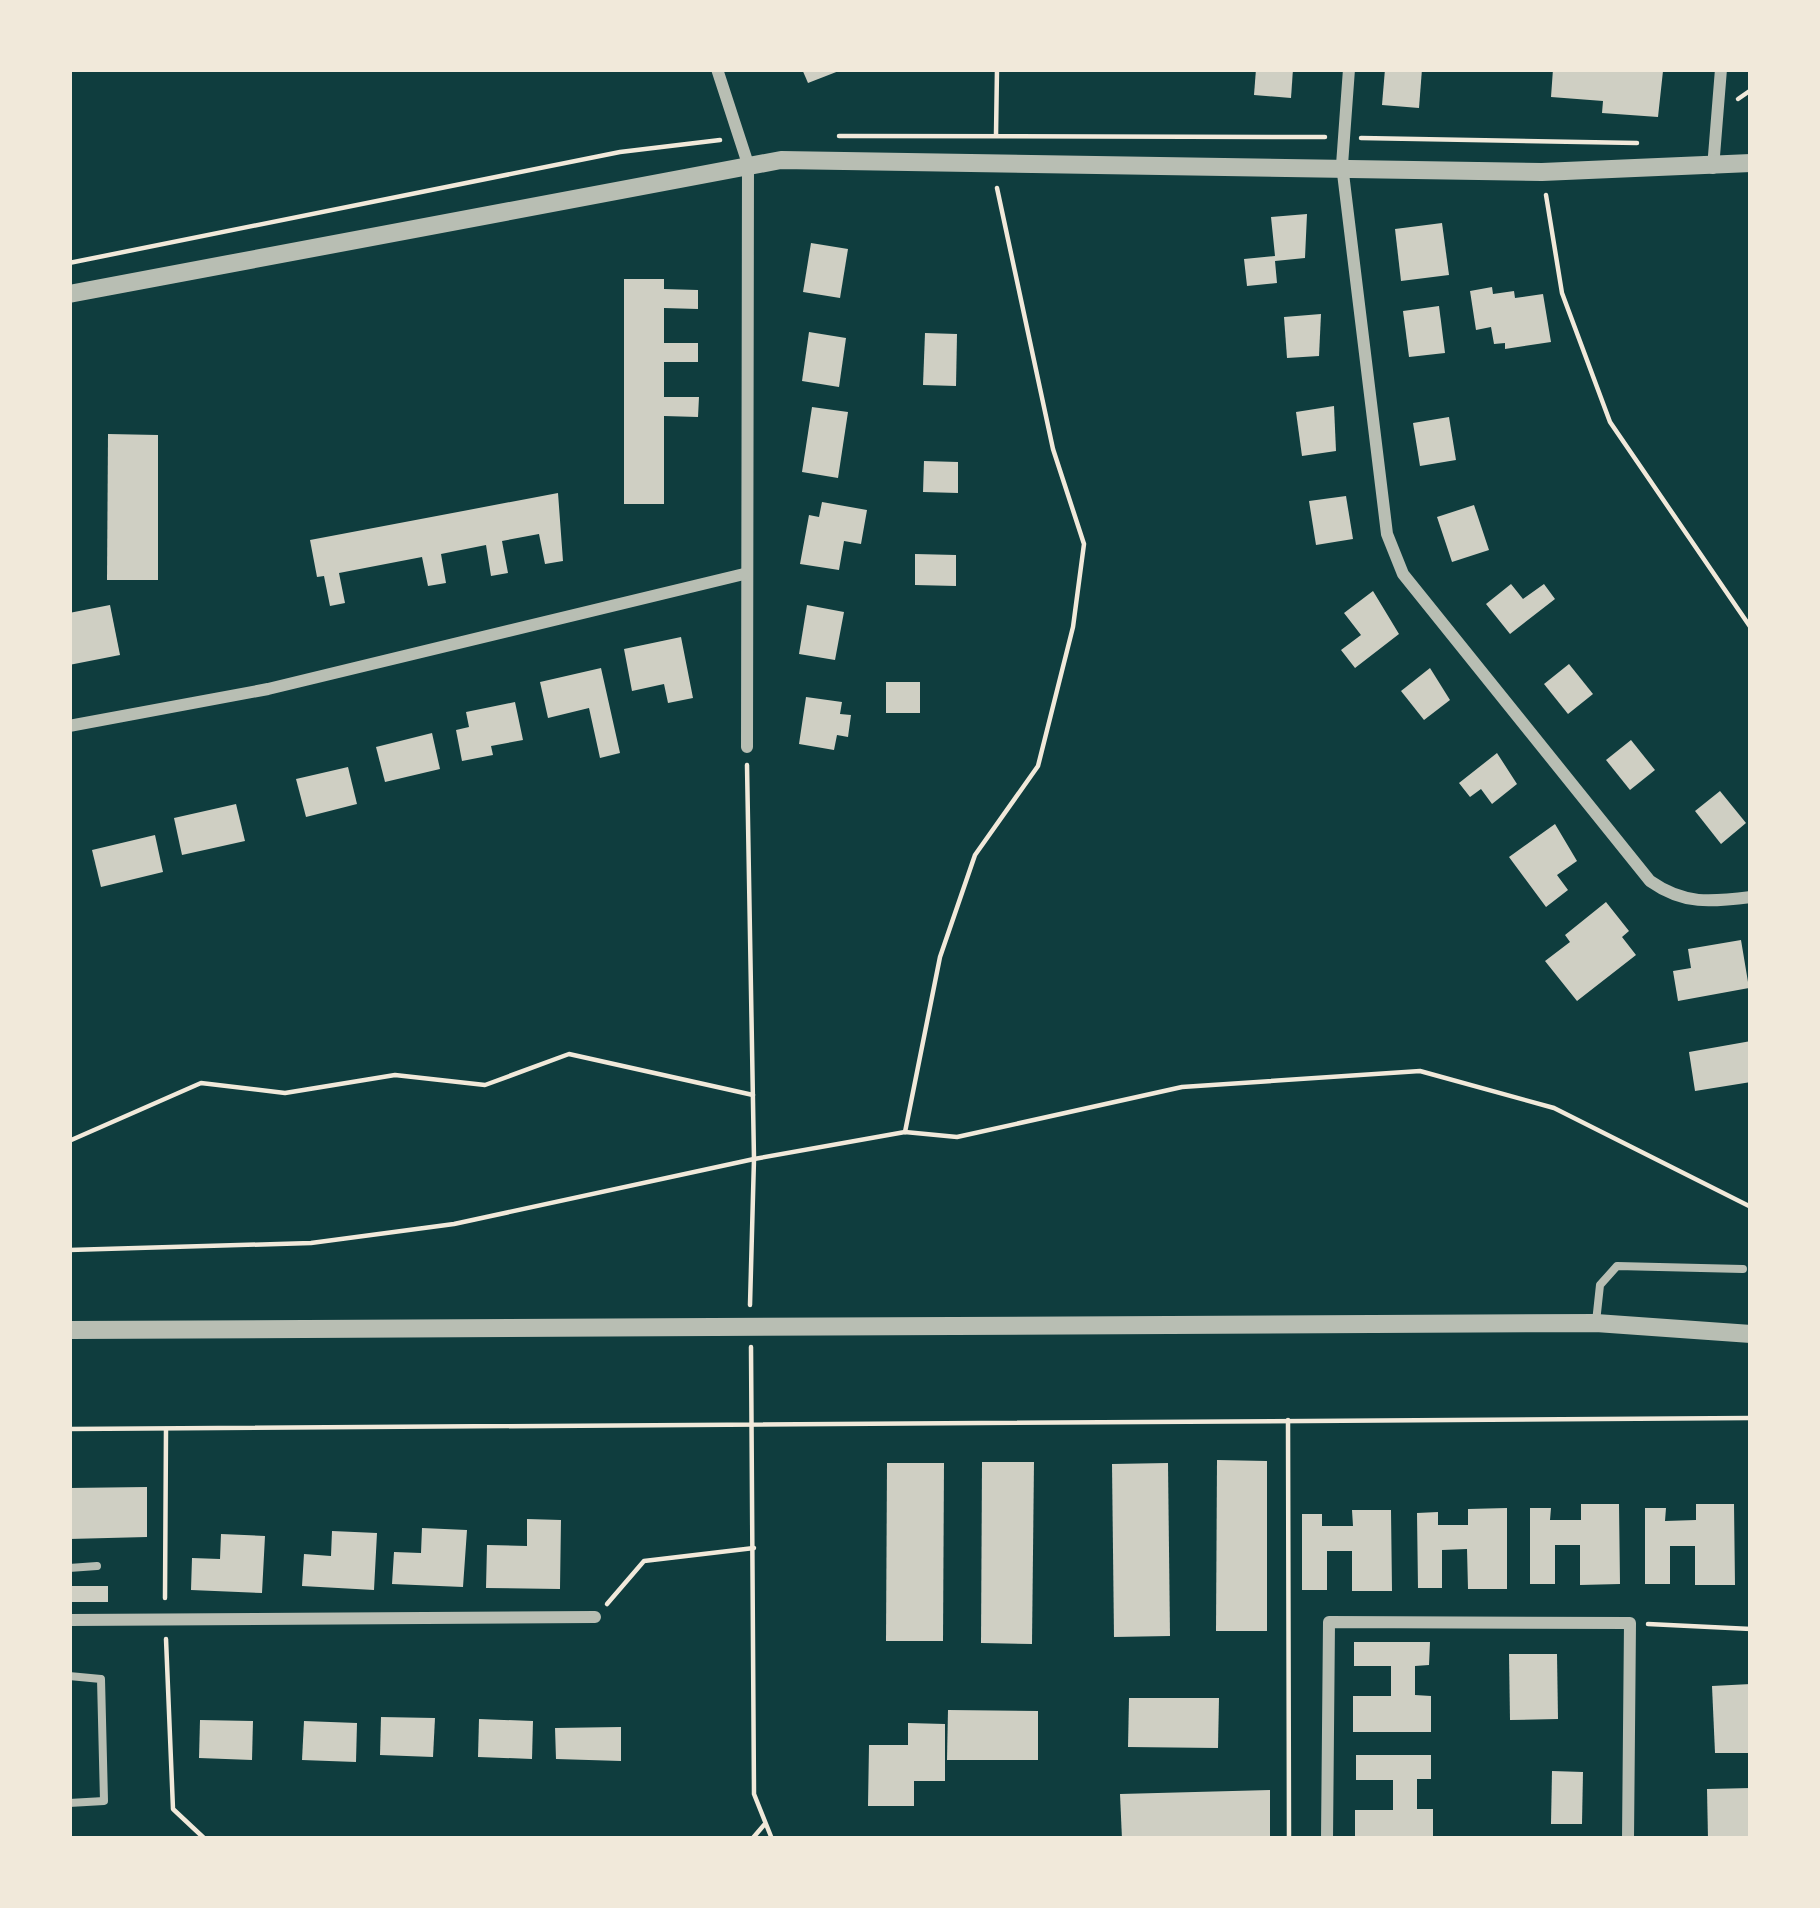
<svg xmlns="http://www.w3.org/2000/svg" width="1820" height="1908" font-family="Cabin,sans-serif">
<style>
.building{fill:#cfcfc3}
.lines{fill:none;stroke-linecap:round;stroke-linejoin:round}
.path{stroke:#f1e9da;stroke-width:4.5}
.service{stroke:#b8beb3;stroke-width:8}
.minor{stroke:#b8beb3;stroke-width:12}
.tertiary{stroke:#b8beb3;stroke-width:18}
</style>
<rect width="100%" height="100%" fill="#0f3d3e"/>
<g class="building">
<polygon points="802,69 844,69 808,83"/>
<polygon points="1256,69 1293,69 1291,98 1254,95"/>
<polygon points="1385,69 1422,69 1419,108 1382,105"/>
<polygon points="1553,69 1663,71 1658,117 1602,113 1603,101 1551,97"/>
<polygon points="1307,214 1305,258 1275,261 1277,283 1247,286 1244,259 1275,256 1271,217"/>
<polygon points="1442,223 1449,275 1401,281 1395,229"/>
<polygon points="811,243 848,249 840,298 803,292"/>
<polygon points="624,279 664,279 664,289 698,290 698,309 664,308 664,343 698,343 698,362 664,362 664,397 699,397 698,417 664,416 664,504 624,504"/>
<polygon points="1492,287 1493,294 1514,291 1515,298 1543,294 1551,342 1505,349 1505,343 1494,344 1491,327 1476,330 1470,291"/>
<polygon points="1439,306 1445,353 1409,357 1403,311"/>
<polygon points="1321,314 1319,356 1287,358 1284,317"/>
<polygon points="809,332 846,338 839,387 802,381"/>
<polygon points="925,333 957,334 956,386 923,385"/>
<polygon points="1334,406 1336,451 1302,456 1296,412"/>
<polygon points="812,407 848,412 838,478 802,472"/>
<polygon points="1449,417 1456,460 1420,466 1413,423"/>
<polygon points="108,434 158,435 158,580 107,580"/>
<polygon points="924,461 958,462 958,493 923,492"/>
<polygon points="558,493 563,561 545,564 539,534 502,541 508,573 491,576 486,545 441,554 446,583 428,586 422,557 339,573 345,603 330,606 324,576 317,577 310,540"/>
<polygon points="1346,496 1353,539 1316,545 1309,501"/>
<polygon points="822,502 867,510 861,544 844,541 839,570 800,564 809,515 819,517"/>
<polygon points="1474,505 1489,550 1452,562 1437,517"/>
<polygon points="915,554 956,555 956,586 915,585"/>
<polygon points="1511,584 1523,599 1544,584 1555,599 1510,634 1486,604"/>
<polygon points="1373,591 1399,634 1355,668 1341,650 1361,635 1344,613"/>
<polygon points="110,605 120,655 69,665 69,613"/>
<polygon points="807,605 844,612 835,660 799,654"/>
<polygon points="681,637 693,698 668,703 664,684 632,691 624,649"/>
<polygon points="1569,664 1593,694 1568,714 1544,684"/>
<polygon points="601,668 620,753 600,758 589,708 548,718 540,682"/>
<polygon points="1430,668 1450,700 1424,720 1401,691"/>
<rect x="886" y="682" width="34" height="31"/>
<polygon points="806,697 842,702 840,714 851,715 848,737 837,735 834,750 799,744"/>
<polygon points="515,702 523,740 491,746 493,755 462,761 456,730 469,727 466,712"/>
<polygon points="432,733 440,769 385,782 376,747"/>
<polygon points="1631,740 1655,770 1630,790 1606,760"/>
<polygon points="1497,753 1517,784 1492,804 1481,789 1470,797 1459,783"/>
<polygon points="348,767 357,804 306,817 296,779"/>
<polygon points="1720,791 1746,823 1721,844 1695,811"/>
<polygon points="236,804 245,841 182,855 174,818"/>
<polygon points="1555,824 1577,861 1557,875 1568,890 1546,907 1509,857"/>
<polygon points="155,835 163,872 101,887 92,850"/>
<polygon points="1606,902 1629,931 1622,937 1636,955 1577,1001 1545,961 1570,942 1565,935"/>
<polygon points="1741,940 1749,988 1678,1001 1673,971 1691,968 1688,949"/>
<polygon points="1751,1041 1751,1082 1695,1091 1689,1052"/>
<polygon points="1217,1460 1267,1461 1267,1631 1216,1631"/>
<polygon points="982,1462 1034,1462 1032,1644 981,1643"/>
<polygon points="887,1463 944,1463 943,1641 886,1641"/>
<polygon points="1168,1463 1170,1636 1114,1637 1112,1464"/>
<polygon points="147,1487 147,1537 69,1539 69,1488"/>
<polygon points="1581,1504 1619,1504 1620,1584 1580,1585 1580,1545 1555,1545 1555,1584 1530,1584 1530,1508 1551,1508 1550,1520 1581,1520"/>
<polygon points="1696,1504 1734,1504 1735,1585 1695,1585 1695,1546 1670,1546 1670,1584 1645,1584 1645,1508 1666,1508 1665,1521 1696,1520"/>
<polygon points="1507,1508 1507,1589 1468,1589 1467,1549 1442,1550 1442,1588 1418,1588 1417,1513 1438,1512 1438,1525 1468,1525 1468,1509"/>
<polygon points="1352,1510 1391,1510 1392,1591 1352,1591 1352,1551 1327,1551 1327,1590 1302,1590 1302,1514 1322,1514 1322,1526 1353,1526"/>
<polygon points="527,1519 561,1520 560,1589 486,1588 487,1545 527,1546"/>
<polygon points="422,1528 467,1530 463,1587 392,1584 394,1552 421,1553"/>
<polygon points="332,1531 377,1533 374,1590 302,1586 304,1554 331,1556"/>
<polygon points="221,1534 265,1536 262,1593 191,1590 192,1558 220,1559"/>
<rect x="69" y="1586" width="39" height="16"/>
<polygon points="1354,1642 1430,1642 1429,1665 1415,1666 1415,1695 1431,1696 1431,1732 1353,1732 1353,1696 1391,1696 1391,1666 1354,1666"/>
<polygon points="1509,1654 1557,1654 1558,1719 1510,1720"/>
<polygon points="1751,1684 1751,1753 1715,1753 1712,1686"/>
<polygon points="1129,1698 1219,1698 1218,1748 1128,1747"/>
<polygon points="948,1710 1038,1711 1038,1760 947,1760"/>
<polygon points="381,1717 435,1718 433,1757 380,1755"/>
<polygon points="479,1719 533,1721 532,1759 478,1757"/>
<polygon points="200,1720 253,1721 252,1760 199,1758"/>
<polygon points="304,1721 357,1723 356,1762 302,1760"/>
<polygon points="908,1723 945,1724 945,1781 914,1781 914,1806 868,1806 869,1745 908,1745"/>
<polygon points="621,1727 621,1761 556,1759 555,1728"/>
<polygon points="1356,1755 1431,1755 1431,1779 1417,1779 1417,1809 1433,1809 1433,1839 1355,1839 1355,1810 1393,1810 1393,1780 1356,1780"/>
<polygon points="1552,1771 1583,1772 1582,1824 1551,1824"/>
<polygon points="1751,1788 1750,1839 1708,1839 1707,1789"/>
<polygon points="1270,1790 1270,1838 1122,1839 1120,1794"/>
</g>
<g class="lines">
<g class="path">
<polyline points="1738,99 1751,90"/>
<polyline points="996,135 997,69"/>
<polyline points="839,136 1325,137"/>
<polyline points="1361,138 1637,143"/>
<polyline points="1546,195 1562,293 1610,422 1751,628"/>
<polyline points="69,263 620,152 720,140"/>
<polyline points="747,765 754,1159 750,1305"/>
<polyline points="905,1132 940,957 975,855 1038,766 1073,627 1084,544 1053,449 997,188"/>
<polyline points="69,1141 201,1083 285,1093 395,1075 485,1085 569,1054 753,1095"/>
<polyline points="69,1250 311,1243 454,1224 754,1159 905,1132 957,1137 1182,1087 1420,1071 1554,1108 1751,1207"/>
<polyline points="751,1347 754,1794 772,1839"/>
<polyline points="1288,1420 1289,1839"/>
<polyline points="69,1429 1751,1418"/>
<polyline points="165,1598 166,1429"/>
<polyline points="607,1604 644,1561 754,1548"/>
<polyline points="1648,1624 1751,1629"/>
<polyline points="166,1639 173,1809 205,1839"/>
<polyline points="752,1839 764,1825"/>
</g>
<g class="service">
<polyline points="1596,1322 1600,1285 1617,1266 1743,1269"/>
<polyline points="69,1568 97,1566"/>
<polyline points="69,1676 101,1679 104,1801 69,1803"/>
</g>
<g class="minor">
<polyline points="717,69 748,164 747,747"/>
<path d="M1349,69L1342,165L1387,534L1403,574L1650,881C1684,905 1711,902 1751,897"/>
<polyline points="1713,168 1721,69"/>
<polyline points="69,726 268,689 744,574"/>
<polyline points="69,1620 595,1617"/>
<polyline points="1327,1839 1329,1622 1630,1623 1628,1839"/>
</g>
<g class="tertiary">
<polyline points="69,294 781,160 1542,172 1751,163"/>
<polyline points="69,1330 1596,1323 1751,1334"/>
</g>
</g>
<rect width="1820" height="1908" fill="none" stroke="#f1e9da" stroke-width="144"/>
</svg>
